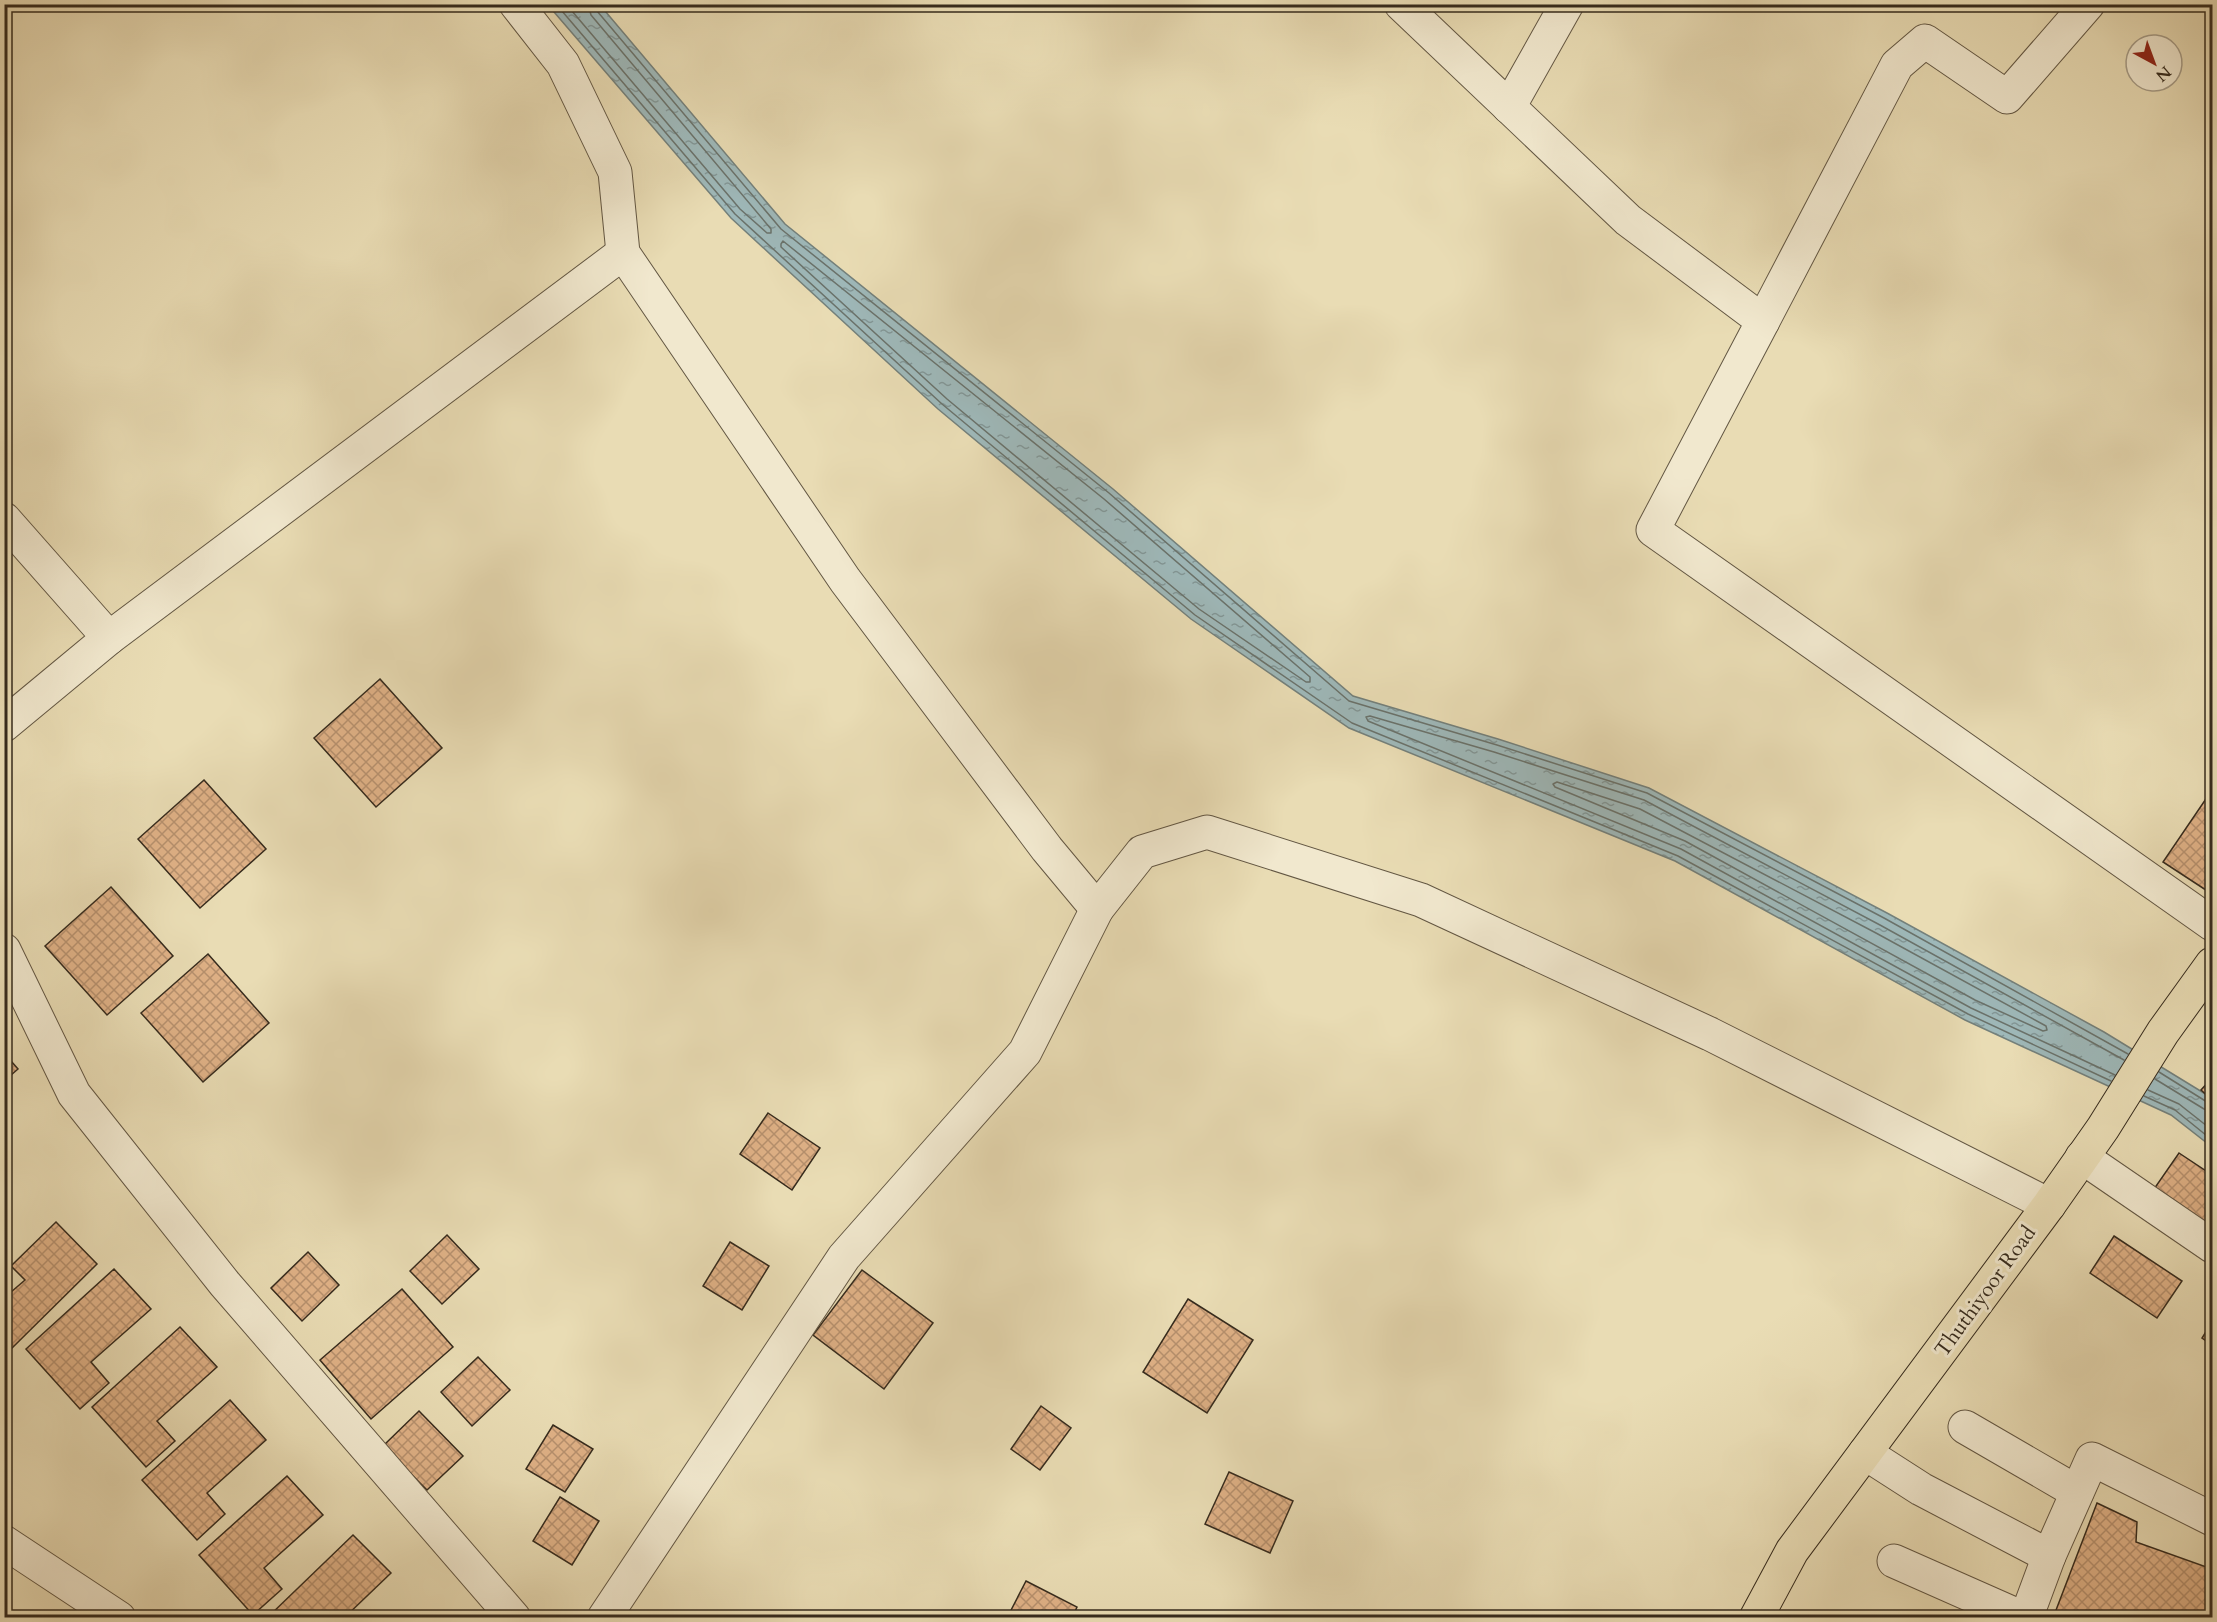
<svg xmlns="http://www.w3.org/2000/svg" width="2217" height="1622" font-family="Cardo,serif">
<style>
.water{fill:url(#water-ripples);stroke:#74807b;stroke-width:1.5}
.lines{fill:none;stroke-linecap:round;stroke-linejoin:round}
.shore{stroke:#6a726b;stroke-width:1.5}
.building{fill:url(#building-cross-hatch);stroke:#362b1d;stroke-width:1.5}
.minor-casing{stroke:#635743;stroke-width:35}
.major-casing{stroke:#362b1d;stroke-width:35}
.minor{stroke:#f1e8ce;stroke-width:33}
.major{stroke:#e9dcb4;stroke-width:33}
.labels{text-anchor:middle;stroke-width:6;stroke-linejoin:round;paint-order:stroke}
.street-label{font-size:21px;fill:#362b1d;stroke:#f1e8ce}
</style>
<defs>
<pattern id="water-ripples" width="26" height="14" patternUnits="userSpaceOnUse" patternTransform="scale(1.5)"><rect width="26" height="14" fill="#9eb8b9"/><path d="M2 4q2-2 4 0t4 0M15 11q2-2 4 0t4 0" fill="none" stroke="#829696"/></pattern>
<pattern id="building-cross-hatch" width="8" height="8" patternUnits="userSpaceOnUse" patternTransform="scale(1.5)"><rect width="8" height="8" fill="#dfb186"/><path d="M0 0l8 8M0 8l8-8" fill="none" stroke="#b6906d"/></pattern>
</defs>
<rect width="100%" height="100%" fill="#e9dcb4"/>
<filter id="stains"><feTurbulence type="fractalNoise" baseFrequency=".00333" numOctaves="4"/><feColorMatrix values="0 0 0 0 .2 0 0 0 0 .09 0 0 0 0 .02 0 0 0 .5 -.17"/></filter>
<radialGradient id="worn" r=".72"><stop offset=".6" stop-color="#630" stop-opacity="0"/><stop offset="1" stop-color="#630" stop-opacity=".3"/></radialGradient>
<polygon class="water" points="548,5 600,5 785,224 1113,489 1353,696 1498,739 1649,788 1887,913 2104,1032 2212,1098 2212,1147 2171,1115 1965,1020 1675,861 1349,728 1191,619 938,409 731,218"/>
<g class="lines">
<g class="shore">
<polyline points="556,4 735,214 942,404 1195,615 1352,723 1678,856 1968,1014 2111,1081"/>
<polyline points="566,4 740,209 767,233 771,233 771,229 591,15 588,4"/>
<polyline points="596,4 597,11 781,229 1109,493 1349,701 1497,745 1647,793 1884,918 2128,1054"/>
<polygon points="783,241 1104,499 1310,677 1310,682 1306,682 1199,609 947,399 781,247 781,244"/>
<polygon points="1557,782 1640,809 1876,933 2046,1026 2047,1030 2043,1031 1975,1000 1685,841 1555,787 1553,784"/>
<polyline points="2159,1072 2207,1102 2212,1103"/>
<polyline points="2115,1075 1971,1008 1681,849 1368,721 1366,717 1370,716 1494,752 1644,800 1880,925 2124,1060"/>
<polyline points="2155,1079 2204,1109 2212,1111"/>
<polyline points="2148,1090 2179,1104 2212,1130"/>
<polyline points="2144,1096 2175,1110 2212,1140"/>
</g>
</g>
<g class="building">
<polygon points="380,679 442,748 376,807 314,738"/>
<polygon points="204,780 266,849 200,908 138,839"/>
<polygon points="2212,790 2212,894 2163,862"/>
<polygon points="111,887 173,956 107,1015 45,946"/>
<polygon points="208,954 269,1023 203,1082 141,1013"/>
<polygon points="4,1053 18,1069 4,1081"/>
<polygon points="2212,1078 2212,1100 2201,1090"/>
<polygon points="768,1113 820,1148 792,1190 740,1154"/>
<polygon points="2179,1153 2212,1175 2212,1229 2154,1189"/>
<polygon points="56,1222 97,1264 7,1353 4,1350 4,1298 25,1280 11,1266"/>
<polygon points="447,1235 479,1269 442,1304 410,1271"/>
<polygon points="2114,1236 2182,1281 2157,1318 2090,1273"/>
<polygon points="730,1242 769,1266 742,1310 703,1286"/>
<polygon points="308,1252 339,1285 302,1321 271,1288"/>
<polygon points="114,1269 151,1309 91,1362 109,1383 80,1409 26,1349"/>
<polygon points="862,1270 933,1323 884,1389 813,1335"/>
<polygon points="402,1289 453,1347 371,1419 320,1360"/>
<polygon points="1188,1299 1253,1340 1207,1413 1143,1372"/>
<polygon points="2212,1322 2212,1345 2202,1338"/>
<polygon points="180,1327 217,1367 157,1421 175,1441 146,1467 92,1407"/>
<polygon points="478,1357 510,1390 472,1426 441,1392"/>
<polygon points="230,1400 266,1440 207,1493 225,1514 197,1540 142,1480"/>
<polygon points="1041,1406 1071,1428 1040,1470 1011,1449"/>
<polygon points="419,1411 463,1456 427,1490 383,1446"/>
<polygon points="553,1425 593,1449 565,1492 526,1469"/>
<polygon points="1229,1472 1293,1501 1270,1553 1205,1524"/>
<polygon points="287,1476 323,1515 264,1568 282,1589 253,1615 199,1555"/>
<polygon points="560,1497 599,1521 572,1565 533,1541"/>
<polygon points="2097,1503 2137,1522 2136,1542 2212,1569 2212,1618 2053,1618"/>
<polygon points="353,1535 391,1573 344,1618 268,1617"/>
<polygon points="1026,1581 1077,1607 1072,1618 1007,1618"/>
</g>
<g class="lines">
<defs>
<g id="minor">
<polyline points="516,4 563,64 615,172 623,253 845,580 1047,849 1097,909 1142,852 1207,832 1421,900 1710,1034 2049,1205"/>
<polyline points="1401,4 1628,220 1763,321 1653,530 2212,924"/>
<polyline points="1509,107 1567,4"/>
<polyline points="1763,321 1897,65 1925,41 2007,97 2088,4"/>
<polyline points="4,519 109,638 4,725"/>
<polyline points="109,638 623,253"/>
<polyline points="4,950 74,1094 225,1284 514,1618"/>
<polyline points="2082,1157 2212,1246"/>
<polyline points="1965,1427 2077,1492"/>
<polyline points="1865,1453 1921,1489 2049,1556"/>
<polyline points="4,1542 119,1618"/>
<polyline points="1894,1561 2023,1618"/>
<polyline points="604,1618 844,1257 1025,1052 1097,909"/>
<polyline points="2026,1618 2049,1556 2092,1459 2212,1519"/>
</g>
<polyline id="major" points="1756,1618 1792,1551 2049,1205 2103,1128 2163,1032 2212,964"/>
</defs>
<use href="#minor" class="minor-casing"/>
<use href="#major" class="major-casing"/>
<use href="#minor" class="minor"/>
<use href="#major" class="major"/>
</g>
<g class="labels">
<g class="street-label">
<text transform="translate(1985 1291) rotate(-54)" y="7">Thuthiyoor Road</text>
</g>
</g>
<rect width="2217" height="1622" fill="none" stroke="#e9dcb4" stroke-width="24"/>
<rect x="6" y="6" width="2205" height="1610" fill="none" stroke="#362b1d" stroke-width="3"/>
<rect x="12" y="12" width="2193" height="1598" fill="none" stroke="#362b1d" stroke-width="1.5"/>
<g transform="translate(2154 63) rotate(139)"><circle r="28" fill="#f1e8ce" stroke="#a69c87" stroke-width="1.5"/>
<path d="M0-4.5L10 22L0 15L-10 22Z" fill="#8f2418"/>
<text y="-9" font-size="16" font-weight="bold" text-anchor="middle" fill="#362b1d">N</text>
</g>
<rect width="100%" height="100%" filter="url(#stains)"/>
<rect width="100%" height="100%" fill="url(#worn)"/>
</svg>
